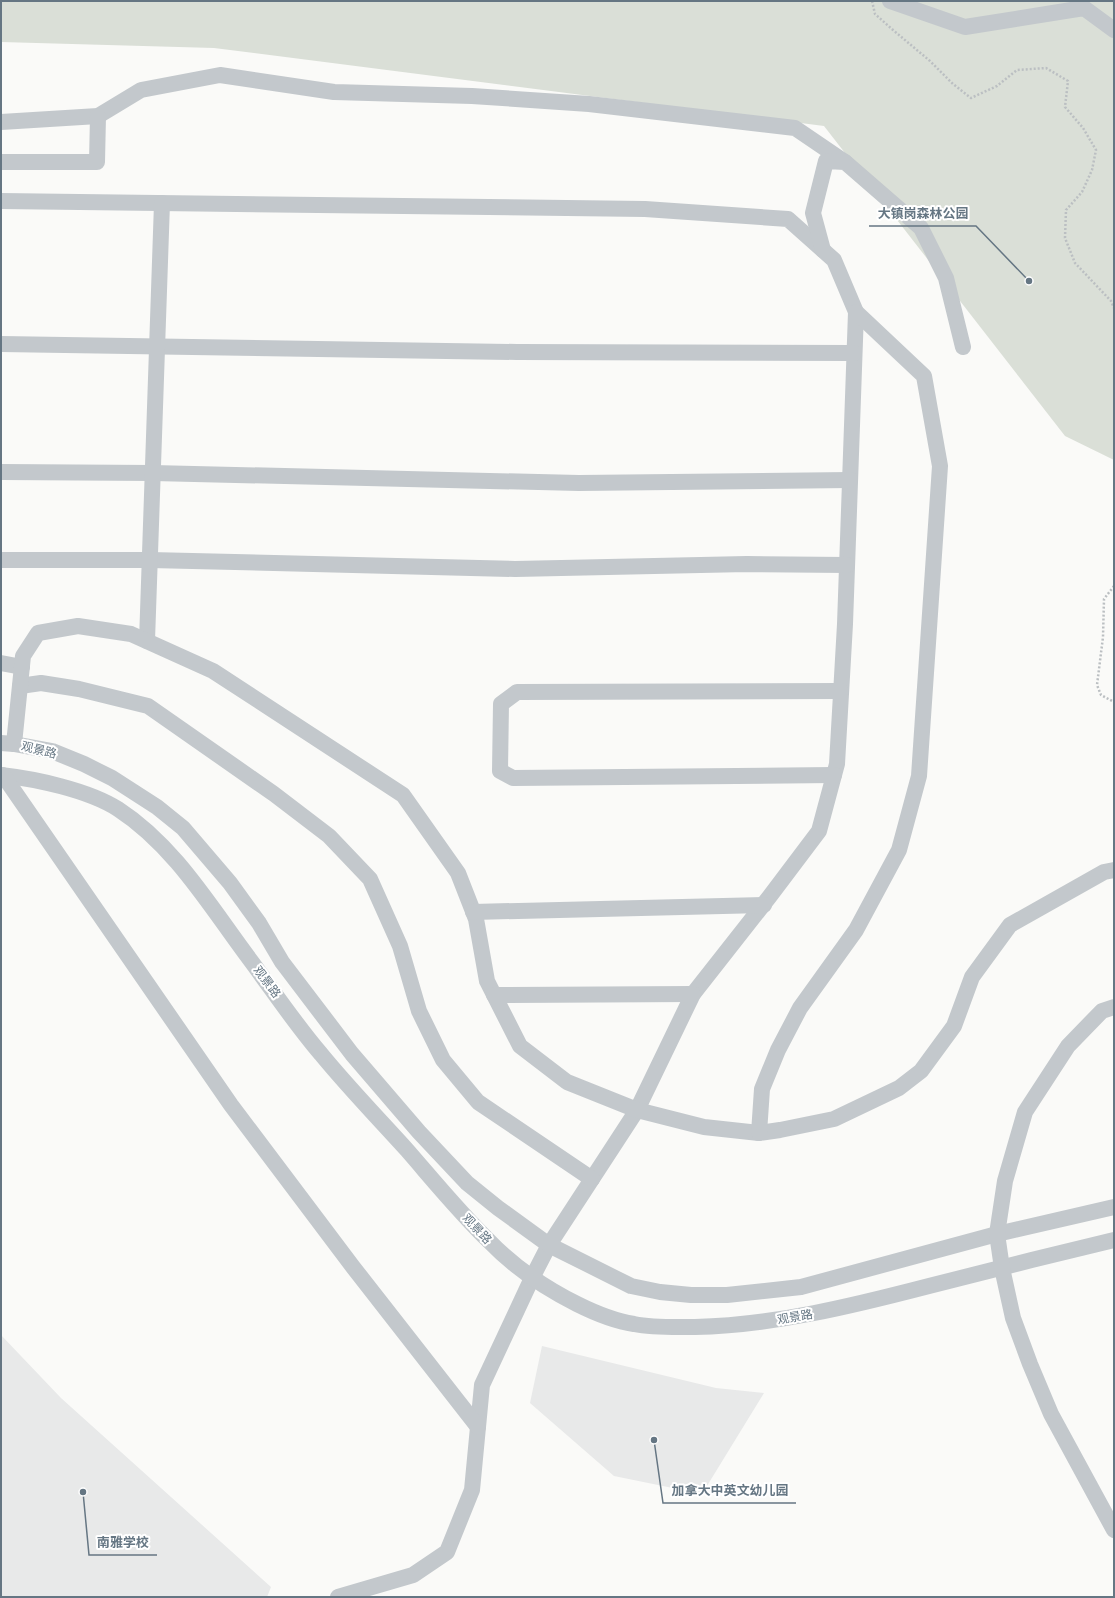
<svg xmlns="http://www.w3.org/2000/svg" width="1115" height="1598" font-family="Quicksand,'Noto Sans SC',sans-serif">
<style>
.built{fill:#e8e9e9}
.green{fill:#dadfd7}
.lines{fill:none;stroke-linecap:round;stroke-linejoin:round}
.path{stroke:#bbbfc2;stroke-width:2.5;stroke-dasharray:2 2;stroke-linecap:butt}
.minor{stroke:#c3c8cc;stroke-width:16}
.labels{text-anchor:middle;stroke-width:4;stroke-linejoin:round;paint-order:stroke}
.street-label{font-size:12px;fill:#657683;stroke:#fff}
.leader{fill:none;stroke:#657683;stroke-width:1.5}
.callout-dot{fill:#657683;stroke:#fff;stroke-width:1.5}
.callout-label{font-size:13px;text-anchor:middle;font-weight:bold;fill:#657683;stroke:#fff;stroke-width:4;stroke-linejoin:round;paint-order:stroke}
</style>
<rect width="100%" height="100%" fill="#fafaf8"/>
<g class="built">
<polygon points="1,1335 61,1398 271,1587 267,1597 1,1597"/>
<polygon points="542,1346 716,1388 764,1393 702,1494 614,1476 530,1403"/>
</g>
<polygon class="green" points="1,1 1114,1 1114,460 1065,436 824,126 214,48 1,42"/>
<g class="lines">
<g class="path">
<polyline points="872,1 875,14 893,30 930,61 953,84 971,98 997,86 1017,70 1046,68 1068,81 1065,107 1083,128 1096,150 1092,170 1082,192 1066,210 1065,238 1075,263 1111,301 1114,308"/>
<polyline points="1114,586 1104,599 1103,637 1097,685 1101,695 1114,702"/>
</g>
<g class="minor">
<polyline points="890,1 965,27 1084,8 1114,30"/>
<polyline points="1,122 98,116 141,90 220,75 334,92 472,96 589,104 795,128 845,162"/>
<polyline points="1,162 97,162 98,116"/>
<polyline points="1,201 645,209 788,219 834,260 856,312 845,624 837,764 819,831 770,896 693,994 637,1110 549,1245 532,1278 482,1385 472,1490 447,1552 413,1575 338,1597"/>
<polyline points="823,250 813,213 826,161 845,162 921,228 946,278 963,347"/>
<polyline points="1,344 517,352 854,353"/>
<polyline points="1,472 153,473 579,483 850,480"/>
<polyline points="1,560 150,560 515,569 747,564 847,565"/>
<polyline points="147,641 162,203"/>
<polyline points="1,663 22,667"/>
<polyline points="20,686 41,683 79,689 148,706 274,794 329,836 370,879 400,946 419,1011 443,1060 478,1102 592,1179"/>
<polyline points="1,743 14,744 52,751 84,764 112,778 157,807 183,828 230,883 259,923 282,962 352,1054 419,1132 467,1183 498,1208 549,1245 631,1286 660,1292 691,1295 727,1295 801,1287 997,1234 1114,1207"/>
<polyline points="14,744 23,656 38,633 78,626 131,634 213,671 403,795 458,873 476,919 487,981 520,1046 567,1082 637,1110 704,1127 759,1133 780,1130 834,1119 899,1088 921,1071 954,1026 972,977 1010,925 1104,872 1114,870"/>
<path d="M1,775C36,779 88,790 118,809C175,846 211,908 251,961C274,992 296,1025 321,1054C348,1087 378,1118 407,1150C434,1181 460,1213 489,1241C514,1267 545,1288 577,1304C595,1313 614,1321 634,1324C654,1328 676,1327 695,1327C775,1325 852,1306 929,1286C991,1270 1052,1255 1114,1240"/>
<polyline points="3,775 231,1105 353,1267 478,1427"/>
<polyline points="834,775 513,778 500,771 501,704 517,692 841,691"/>
<polyline points="473,912 764,905"/>
<polyline points="494,995 693,994"/>
<polyline points="1114,1007 1102,1011 1068,1046 1025,1112 1005,1181 997,1234 1002,1268 1013,1318 1030,1364 1051,1414 1114,1530"/>
<polyline points="759,1133 762,1089 778,1050 800,1008 856,930 899,850 919,776 940,466 924,376 856,312"/>
</g>
</g>
<g class="labels">
<g class="street-label">
<text transform="translate(39 750) rotate(14)" y="4">观景路</text>
<text transform="translate(267 982) rotate(53)" y="4">观景路</text>
<text transform="translate(477 1229) rotate(47)" y="4">观景路</text>
<text transform="translate(795 1317) rotate(-10)" y="4">观景路</text>
</g>
</g>
<path class="leader" d="M1029 281L976 226H869M654 1440L663 1503H796M83 1492L89 1555H157"/>
<g class="callout-dot">
<circle cx="1029" cy="281" r="4"/>
<circle cx="654" cy="1440" r="4"/>
<circle cx="83" cy="1492" r="4"/>
</g>
<g class="callout-label">
<text x="923" y="218">大镇岗森林公园</text>
<text x="730" y="1495">加拿大中英文幼儿园</text>
<text x="123" y="1547">南雅学校</text>
</g>
<rect width="1115" height="1598" fill="none" stroke="#657683" stroke-width="4"/>
</svg>
